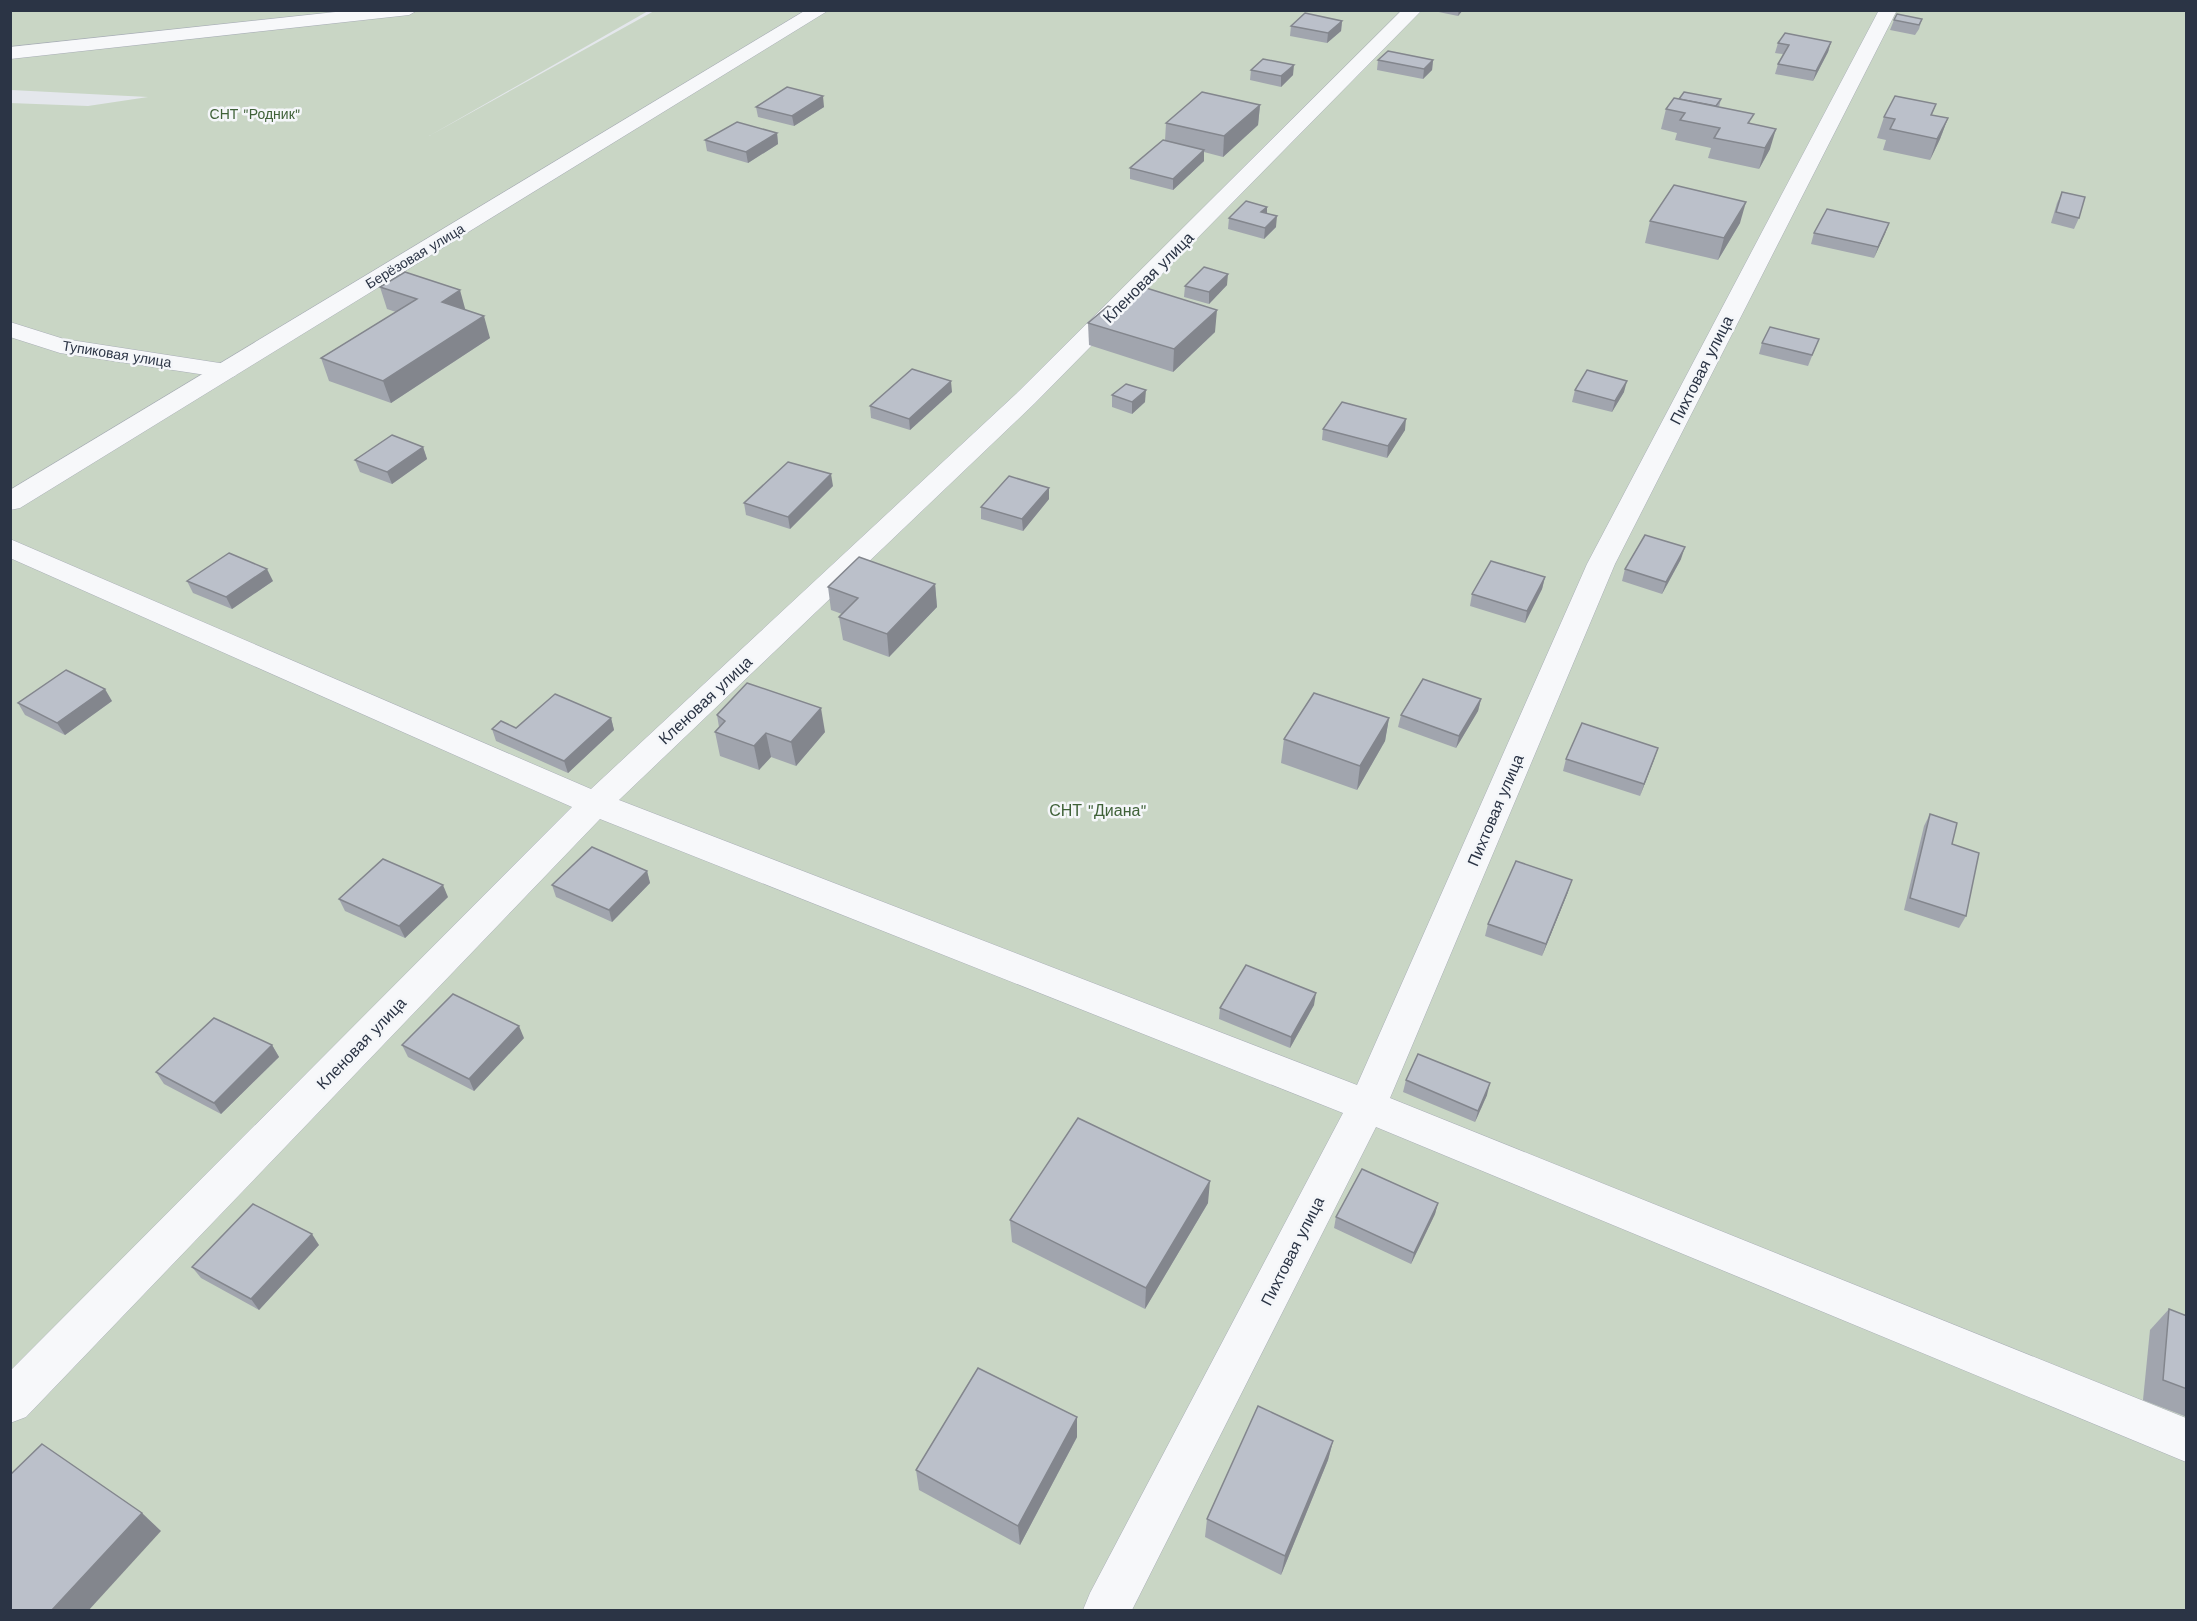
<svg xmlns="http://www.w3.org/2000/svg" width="2197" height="1621" font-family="'Work Sans',sans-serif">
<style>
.green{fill:#c9d6c5}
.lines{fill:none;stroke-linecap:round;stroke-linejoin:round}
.lane-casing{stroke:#a9aeb7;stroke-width:1}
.street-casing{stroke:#a9aeb7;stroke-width:1}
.lane{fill:#f7f8fa;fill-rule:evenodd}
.street{fill:#f7f8fa;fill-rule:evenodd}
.wall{fill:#a1a5ae}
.shaded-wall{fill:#83868d}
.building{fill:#bbc0ca;stroke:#83868d;stroke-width:1.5}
.labels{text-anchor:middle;stroke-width:5;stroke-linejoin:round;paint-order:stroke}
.far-park-label{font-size:14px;fill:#3f6138;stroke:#f4f6f9}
.far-street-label{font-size:14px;fill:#2b3445;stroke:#f4f6f9}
.street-label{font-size:16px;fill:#2b3445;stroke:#f4f6f9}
.park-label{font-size:16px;fill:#3f6138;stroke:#f4f6f9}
</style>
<rect width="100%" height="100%" fill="#e4e7ec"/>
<polygon class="green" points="11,10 648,11 429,136 654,11 2186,11 2186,1610 11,1610 10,103 88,106 148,97 11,90"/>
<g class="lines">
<defs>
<g id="lane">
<polygon points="354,10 418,10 409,15 10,59 10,47"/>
<polygon points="1402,10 1422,10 1035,403 619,800 1357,1085 1587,564 1879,10 1897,10 1615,564 1390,1098 2186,1418 2186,1462 1376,1127 1132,1610 1083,1610 1090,1593 1343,1113 600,819 26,1417 10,1423 10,1371 572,807 10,558 10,539 591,789 1017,393"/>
<polygon points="10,322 64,339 226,364 235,366 238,371 235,376 226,378 60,353 10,337"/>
</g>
<polygon id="street" points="806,10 829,10 20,508 10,510 10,490"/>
</defs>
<use href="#lane" class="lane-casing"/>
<use href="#street" class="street-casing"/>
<use href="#lane" class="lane"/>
<use href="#street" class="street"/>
</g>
<g class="wall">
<polygon points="1429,10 1463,10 1458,16"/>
<polygon points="1922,19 1919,29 1915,35 1890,30 1894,20"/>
<polygon points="1342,21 1341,31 1327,43 1290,36 1291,26"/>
<polygon points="1831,42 1828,52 1813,81 1775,74 1778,64 1783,54 1775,53 1778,43"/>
<polygon points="1378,60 1433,60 1432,70 1423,79 1377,70"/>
<polygon points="1251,70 1293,75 1281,87 1250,80"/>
<polygon points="1679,99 1721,99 1719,107 1751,124 1770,149 1759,169 1708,158 1711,148 1675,140 1677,133 1661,129 1666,109"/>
<polygon points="1936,104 1932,115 1948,118 1940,139 1930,160 1883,150 1886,140 1877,138 1884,117"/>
<polygon points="1260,105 1258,125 1223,157 1204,152 1204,161 1173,190 1130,179 1130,168 1165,141 1166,123"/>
<polygon points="756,107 824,107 794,126 758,117"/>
<polygon points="777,133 778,144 748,163 707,151 705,140"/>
<polygon points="2062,192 2079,218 2074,229 2051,223 2057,203"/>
<polygon points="1267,207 1267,214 1276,227 1264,239 1228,229 1229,218"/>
<polygon points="1650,221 1740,223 1718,260 1645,243"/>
<polygon points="1889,223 1874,258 1811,244 1814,233"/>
<polygon points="1227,285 1209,304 1184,297 1185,286"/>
<polygon points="380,287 466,310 490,338 391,403 329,381 321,358 396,312 387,309"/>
<polygon points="1118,309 1215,332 1173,372 1089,345 1088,323"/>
<polygon points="1819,339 1808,366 1759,354 1762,343"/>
<polygon points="1575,390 1624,392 1612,412 1572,402"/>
<polygon points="952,392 910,430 871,418 870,406"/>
<polygon points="1112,395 1145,402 1132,414 1112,407"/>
<polygon points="1323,429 1405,430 1387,458 1322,440"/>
<polygon points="423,447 427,459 392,484 360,472 355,460"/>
<polygon points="833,486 790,529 746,515 744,503"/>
<polygon points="1049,488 1049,499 1023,531 981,519 981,507"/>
<polygon points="1681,559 1662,594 1622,581 1625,569"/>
<polygon points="1545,577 1542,589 1525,623 1470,606 1472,594"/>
<polygon points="187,581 273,581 232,609 193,593"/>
<polygon points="935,584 937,607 889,657 843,640 839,617 842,614 831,610 828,587"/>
<polygon points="1481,699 1478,711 1456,748 1398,727 1401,715"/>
<polygon points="112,701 65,735 25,715 18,703"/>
<polygon points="717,715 825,732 796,766 771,757 759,770 720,756 715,732 719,727"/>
<polygon points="611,718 614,730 568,773 496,741 492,729 516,728"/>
<polygon points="1389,718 1385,741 1357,790 1281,763 1284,739"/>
<polygon points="1658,748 1640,796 1563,771 1566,759"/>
<polygon points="1930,814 1966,916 1959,928 1904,910 1924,826"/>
<polygon points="647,871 650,883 612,922 556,897 552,885"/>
<polygon points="1568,892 1542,956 1485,936 1488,924"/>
<polygon points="448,897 405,938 345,911 339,899"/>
<polygon points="1314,1005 1290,1048 1219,1019 1220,1008"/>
<polygon points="524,1038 474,1091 408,1057 402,1045"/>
<polygon points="272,1045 279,1057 221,1114 164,1084 156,1072"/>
<polygon points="1406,1080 1487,1095 1475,1122 1403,1092"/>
<polygon points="1208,1203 1145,1309 1012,1242 1010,1220"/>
<polygon points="1438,1203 1435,1214 1411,1264 1334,1228 1336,1217"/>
<polygon points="319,1245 259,1310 201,1278 192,1267"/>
<polygon points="2169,1309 2187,1316 2187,1417 2143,1400 2150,1330"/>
<polygon points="1077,1437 1020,1545 919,1490 916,1470"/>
<polygon points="1333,1441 1328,1460 1281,1575 1205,1537 1207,1519"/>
</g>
<g class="shaded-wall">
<polygon points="1459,10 1463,10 1458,16"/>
<polygon points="1342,21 1341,31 1327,43 1328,33"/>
<polygon points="1831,42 1828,52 1813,81 1816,71"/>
<polygon points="1433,60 1432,70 1423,79 1424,69"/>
<polygon points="1294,65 1293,75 1281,87 1281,76"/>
<polygon points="823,96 824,107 794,126 792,116"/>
<polygon points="1260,105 1258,125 1223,157 1224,136"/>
<polygon points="1948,118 1940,139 1930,160 1937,139"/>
<polygon points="1776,129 1770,149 1759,169 1765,148"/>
<polygon points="777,133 778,144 748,163 746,152"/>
<polygon points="1204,150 1204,161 1173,190 1173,179"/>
<polygon points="1746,202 1740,223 1718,260 1724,238"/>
<polygon points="1267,207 1267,218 1261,212"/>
<polygon points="1277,216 1276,227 1264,239 1265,228"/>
<polygon points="1889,223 1885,234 1874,258 1878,247"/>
<polygon points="1228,274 1227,285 1209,304 1209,292"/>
<polygon points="460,290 466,312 442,302"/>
<polygon points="1217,310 1215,332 1173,372 1174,349"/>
<polygon points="484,316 490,338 391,403 383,381"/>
<polygon points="951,381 952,392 910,430 909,419"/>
<polygon points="1627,381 1624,392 1612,412 1615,401"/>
<polygon points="1146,390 1145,402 1132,414 1132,402"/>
<polygon points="1406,419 1405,430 1387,458 1388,446"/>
<polygon points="423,447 427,459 392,484 387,472"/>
<polygon points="831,474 833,486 790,529 788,517"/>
<polygon points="1049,488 1049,499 1023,531 1022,519"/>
<polygon points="1685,547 1681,559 1662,594 1666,582"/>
<polygon points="267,569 273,581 232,609 226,597"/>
<polygon points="1545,577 1542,589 1525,623 1527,611"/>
<polygon points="935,584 937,607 889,657 887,634"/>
<polygon points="105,689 112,701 65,735 57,723"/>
<polygon points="1481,699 1478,711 1456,748 1459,736"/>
<polygon points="821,708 825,732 796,766 791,742"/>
<polygon points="611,718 614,730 568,773 564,761"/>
<polygon points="1389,718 1385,741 1357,790 1360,766"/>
<polygon points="766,733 771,757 759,770 754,746"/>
<polygon points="1658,748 1654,760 1640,796 1644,784"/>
<polygon points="647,871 650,883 612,922 609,910"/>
<polygon points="1572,880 1568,892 1542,956 1546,944"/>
<polygon points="443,885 448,897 405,938 399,926"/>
<polygon points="1316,993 1314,1005 1290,1048 1291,1037"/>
<polygon points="519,1026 524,1038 474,1091 469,1079"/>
<polygon points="272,1045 279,1057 221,1114 214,1103"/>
<polygon points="1490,1083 1487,1095 1475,1122 1478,1111"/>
<polygon points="1210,1181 1208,1203 1145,1309 1146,1288"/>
<polygon points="1438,1203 1435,1214 1411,1264 1414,1253"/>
<polygon points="312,1234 319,1245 259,1310 251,1299"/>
<polygon points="1077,1417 1077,1437 1020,1545 1018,1526"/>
<polygon points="1333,1441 1328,1460 1281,1575 1285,1556"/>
<polygon points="142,1513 161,1531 88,1611 51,1611"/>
</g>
<g class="building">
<polygon points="1305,13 1342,21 1328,33 1291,26"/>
<polygon points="1897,14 1922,19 1919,25 1894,20"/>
<polygon points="1785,33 1831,42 1816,71 1778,64 1789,45 1778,43"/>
<polygon points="1388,51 1433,60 1424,69 1378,60"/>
<polygon points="1263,59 1294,65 1281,76 1251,70"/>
<polygon points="787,87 823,96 792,116 756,107"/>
<polygon points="1202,92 1260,105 1224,136 1166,123"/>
<polygon points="1684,92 1721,99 1716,106 1679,99"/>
<polygon points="1895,96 1936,104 1931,115 1948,118 1937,139 1890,129 1895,119 1884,117"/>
<polygon points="1674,98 1754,114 1748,123 1776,129 1765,148 1714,138 1720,128 1680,120 1685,113 1666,109"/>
<polygon points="737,122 777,133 746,152 705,140"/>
<polygon points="1163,140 1204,150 1173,179 1130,168"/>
<polygon points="1674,185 1746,202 1724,238 1650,221"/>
<polygon points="2062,192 2085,197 2079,218 2056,212"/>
<polygon points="1246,201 1267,207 1261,212 1277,216 1265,228 1229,218"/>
<polygon points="1827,209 1889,223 1878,247 1814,233"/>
<polygon points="1204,267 1228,274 1209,292 1185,286"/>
<polygon points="405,272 460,290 442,302 484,316 383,381 321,358 417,299 380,287"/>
<polygon points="1143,287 1217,310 1174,349 1088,323 1108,306 1118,309"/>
<polygon points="1770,327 1819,339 1812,355 1762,343"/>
<polygon points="912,369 951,381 909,419 870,406"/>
<polygon points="1587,370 1627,381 1615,401 1575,390"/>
<polygon points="1126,384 1146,390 1132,402 1112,395"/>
<polygon points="1342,402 1406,419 1388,446 1323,429"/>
<polygon points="392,435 423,447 387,472 355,460"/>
<polygon points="788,462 831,474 788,517 744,503"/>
<polygon points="1009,476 1049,488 1022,519 981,507"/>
<polygon points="1645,535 1685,547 1666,582 1625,569"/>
<polygon points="229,553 267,569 226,597 187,581"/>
<polygon points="859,557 935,584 887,634 839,617 858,598 828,587"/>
<polygon points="1491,561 1545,577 1527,611 1472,594"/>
<polygon points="66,670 105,689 57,723 18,703"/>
<polygon points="1423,679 1481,699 1459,736 1401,715"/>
<polygon points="747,683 821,708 791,742 766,733 754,746 715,732 725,721 717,715"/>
<polygon points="1314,693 1389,718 1360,766 1284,739"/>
<polygon points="555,694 611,718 564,761 492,729 501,721 516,728"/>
<polygon points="1582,723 1658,748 1644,784 1566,759"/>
<polygon points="1930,814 1957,823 1952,844 1979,853 1966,916 1910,898"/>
<polygon points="592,847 647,871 609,910 552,885"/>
<polygon points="383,859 443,885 399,926 339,899"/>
<polygon points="1516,861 1572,880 1546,944 1488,924"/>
<polygon points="1246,965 1316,993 1291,1037 1220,1008"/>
<polygon points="453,994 519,1026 469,1079 402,1045"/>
<polygon points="214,1018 272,1045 214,1103 156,1072"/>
<polygon points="1418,1054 1490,1083 1478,1111 1406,1080"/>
<polygon points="1078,1118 1210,1181 1146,1288 1010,1220"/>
<polygon points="1362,1169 1438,1203 1414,1253 1336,1217"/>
<polygon points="253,1204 312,1234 251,1299 192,1267"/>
<polygon points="2169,1309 2187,1316 2187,1389 2163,1380"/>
<polygon points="978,1368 1077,1417 1018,1526 916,1470"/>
<polygon points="1258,1406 1333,1441 1285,1556 1207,1519"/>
<polygon points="42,1444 142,1513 51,1611 10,1611 10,1475"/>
</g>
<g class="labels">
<g class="far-park-label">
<text x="255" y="119">СНТ "Родник"</text>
</g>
<g class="far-street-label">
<text transform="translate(415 256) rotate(-31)" y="5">Берёзовая улица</text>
<text transform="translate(117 354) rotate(9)" y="5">Тупиковая улица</text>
</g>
<g class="street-label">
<text transform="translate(1148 277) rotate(-45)" y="6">Кленовая улица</text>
<text transform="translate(1701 370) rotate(-63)" y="6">Пихтовая улица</text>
<text transform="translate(705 700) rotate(-43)" y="6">Кленовая улица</text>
<text transform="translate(1495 810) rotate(-67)" y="6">Пихтовая улица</text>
<text transform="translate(361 1043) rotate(-46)" y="6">Кленовая улица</text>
<text transform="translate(1292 1251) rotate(-63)" y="6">Пихтовая улица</text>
</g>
<g class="park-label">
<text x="1098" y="816">СНТ "Диана"</text>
</g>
</g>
<rect width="2197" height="1621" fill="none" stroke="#2b3445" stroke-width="24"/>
</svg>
